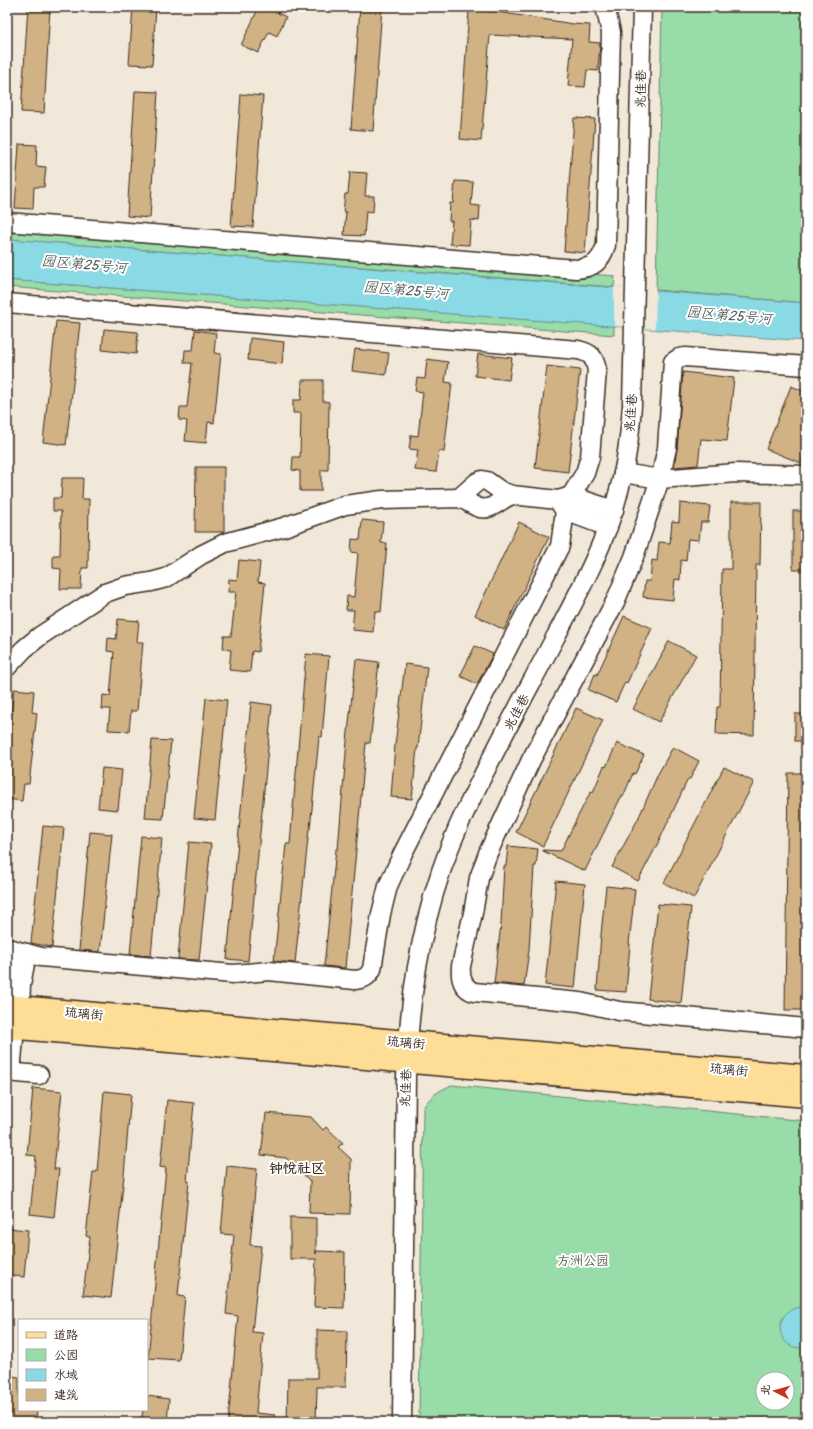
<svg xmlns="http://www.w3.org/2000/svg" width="813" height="1429" font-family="Pangolin,'LXGW WenKai TC',sans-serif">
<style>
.green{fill:#97dca9;stroke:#698364;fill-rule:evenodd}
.water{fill:#8adae6;stroke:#6a9496}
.pier{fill:#f1e8da}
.building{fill:#d1b285;stroke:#3b2a1e}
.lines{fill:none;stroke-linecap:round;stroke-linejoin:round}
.minor-casing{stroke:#3b2a1e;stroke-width:21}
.major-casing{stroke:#3b2a1e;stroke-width:25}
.minor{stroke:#fff;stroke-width:18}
.major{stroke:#fedd96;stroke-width:22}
.labels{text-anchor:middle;stroke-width:4;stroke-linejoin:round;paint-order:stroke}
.street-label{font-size:13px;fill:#3b2a1e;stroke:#fff}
.park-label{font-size:13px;fill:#575f48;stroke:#fff}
.water-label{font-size:14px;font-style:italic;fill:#535f5a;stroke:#fff}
.neighbourhood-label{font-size:14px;font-weight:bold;fill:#3b2a1e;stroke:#fff}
</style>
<rect width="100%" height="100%" fill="#f1e8da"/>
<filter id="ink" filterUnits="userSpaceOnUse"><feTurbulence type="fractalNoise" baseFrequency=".025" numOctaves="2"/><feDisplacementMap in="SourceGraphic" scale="8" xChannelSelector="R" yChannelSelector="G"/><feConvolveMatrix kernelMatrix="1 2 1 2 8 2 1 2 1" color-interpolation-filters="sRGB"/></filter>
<g filter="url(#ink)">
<g class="green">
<polygon points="662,7 806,7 806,303 656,290"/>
<polygon points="7,227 615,276 614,287 7,239"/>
<polygon points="7,280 614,326 614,335 7,287"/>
<path d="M452,1085L806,1121V1422H419L423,1108C431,1095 438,1091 452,1085ZM763,1379H787V1403H763Z"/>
</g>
<g class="water">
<polygon points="7,239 806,303 806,341 7,280"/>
<path d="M802,1307L806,1309V1347C776,1354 769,1310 802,1307Z"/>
</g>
<polygon class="pier" points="614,287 656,290 655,329 614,326"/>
<g class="building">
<polygon points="28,7 50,7 44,113 21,112"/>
<polygon points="133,7 156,7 152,65 129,64"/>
<polygon points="259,7 281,7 278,13 286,17 277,36 269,32 258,53 241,45"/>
<polygon points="360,7 382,7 373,131 351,129"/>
<polygon points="469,10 491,11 573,24 590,25 589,42 600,43 598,71 587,70 585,87 568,86 572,39 490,35 481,141 460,139"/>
<polygon points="135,91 158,92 150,218 127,216"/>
<polygon points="241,94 263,96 253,227 231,226"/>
<polygon points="574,118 595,119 585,253 564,251"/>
<polygon points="19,144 37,145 36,166 46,167 44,187 34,187 33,209 15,208"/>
<polygon points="350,172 367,173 365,196 374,196 373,212 366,211 364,236 344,235 346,212 343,212 345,194 348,194"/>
<polygon points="455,181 473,182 471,205 480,206 479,221 471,220 469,245 450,244 452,221 449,221 450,203 453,203"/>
<polygon points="56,321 80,323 66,445 43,442"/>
<polygon points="104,329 138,332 136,354 102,350"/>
<polygon points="195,330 216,333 214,353 221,354 214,423 208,422 206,443 185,441 187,421 179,420 180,407 187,407 192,363 184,363 185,350 193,350"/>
<polygon points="250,338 284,342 282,364 248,360"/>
<polygon points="355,349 389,353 386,375 352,371"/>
<polygon points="478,354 512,358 509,380 475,376"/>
<polygon points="427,359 448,362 445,382 452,383 444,452 439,451 436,472 415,470 418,450 409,449 411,435 418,436 423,392 415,391 417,378 425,379"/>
<polygon points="547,366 580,370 568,472 535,468"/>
<polygon points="683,372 734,378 727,441 701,439 698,465 674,467 677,449"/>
<polygon points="302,380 323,380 323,401 329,402 328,470 321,470 321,491 300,491 300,471 292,470 293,457 300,457 301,413 293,413 293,400 301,400"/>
<polygon points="791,386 806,392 806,452 801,463 766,449"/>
<polygon points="196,467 224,467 224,532 195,532"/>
<polygon points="62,478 83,478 82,499 89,499 88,568 82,568 81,589 60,589 61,569 53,568 53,555 60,555 61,511 53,511 53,498 61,498"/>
<polygon points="731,502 761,502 760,565 756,565 754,735 716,734 717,707 720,707 722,569 731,569"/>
<polygon points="680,503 710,506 708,522 701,522 699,540 688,539 686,561 681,560 680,580 675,579 673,600 643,597 645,581 650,581 652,560 657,561 659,542 670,543 672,521 679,522"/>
<rect x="793" y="511" width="13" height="59"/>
<polygon points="362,520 383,522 381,543 387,543 381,612 375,611 373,632 352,630 354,610 346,610 347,596 354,597 358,553 351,552 352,539 360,540"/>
<polygon points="519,522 549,537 504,630 475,615"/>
<polygon points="239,560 260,562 258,582 265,583 258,652 252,651 250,672 229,670 231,650 223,649 224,636 231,636 236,592 228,592 229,579 237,580"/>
<polygon points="624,616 652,628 627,683 625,682 616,702 588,690 595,674 597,675"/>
<polygon points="118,619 139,621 137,642 143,642 137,711 131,711 129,731 108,730 110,709 102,709 103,695 110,696 114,652 107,651 108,638 116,639"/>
<polygon points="669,641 696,655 659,722 633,709"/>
<polygon points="475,646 493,654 477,684 460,676"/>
<polygon points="306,654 329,656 322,737 319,737 310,829 309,829 295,963 274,961 286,844 290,844"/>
<polygon points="356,659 379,662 370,743 366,743 345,968 324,966 336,849 338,849 347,741"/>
<polygon points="405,664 427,667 418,748 417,748 412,799 391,797 395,745"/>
<polygon points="14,689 34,691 32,712 37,713 29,784 24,784 22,801 7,799 7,749"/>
<polygon points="206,698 227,700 215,820 194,818"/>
<polygon points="251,702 272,705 248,961 227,959"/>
<polygon points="576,708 603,720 543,846 516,832"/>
<rect x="795" y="714" width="11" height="27"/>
<polygon points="152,740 171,741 163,819 145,818"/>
<polygon points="617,743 644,755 635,774 633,773 623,797 621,797 585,871 543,851 543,850 561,851 576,820 591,791 593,792 604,766 606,767"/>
<polygon points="673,747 699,761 690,779 688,779 659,841 638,881 612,867 638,819 658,774"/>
<polygon points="724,767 754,782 694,898 664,883"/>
<polygon points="102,768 122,770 118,810 98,808"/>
<polygon points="788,773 806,773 806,1010 785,1010"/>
<polygon points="43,826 64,828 52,947 31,943"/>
<polygon points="90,832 112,834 100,952 79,950"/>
<polygon points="141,836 162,838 151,956 130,954"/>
<polygon points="189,842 211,844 199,960 178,959"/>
<polygon points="508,846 538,849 536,866 534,866 529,950 524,986 494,983 501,924 504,866 506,866"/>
<polygon points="556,881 585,884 575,988 545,985"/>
<polygon points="606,886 635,889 629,944 630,944 626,992 597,990 601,934"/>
<polygon points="658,904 691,907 681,1003 648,999"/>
<polygon points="33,1088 62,1091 54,1169 59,1169 54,1217 30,1214 36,1156 27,1155"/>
<polygon points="104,1091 131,1094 124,1175 111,1298 83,1295 90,1237 86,1236 93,1172 97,1172"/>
<polygon points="167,1100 194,1103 187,1181 189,1181 178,1296 185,1297 179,1360 148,1358 166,1168 160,1167"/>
<polygon points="266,1113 311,1117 323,1130 326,1127 343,1143 338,1147 351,1159 350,1214 309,1213 310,1181 286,1158 261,1155"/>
<polygon points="227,1166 257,1169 250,1245 261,1246 252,1332 263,1333 256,1413 275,1415 275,1422 228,1422 238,1316 226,1314 234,1235 221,1234"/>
<polygon points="290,1217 316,1218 316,1254 316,1251 345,1252 344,1308 314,1307 316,1259 290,1259"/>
<polygon points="7,1228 28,1230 24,1277 7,1275"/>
<polygon points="317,1330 347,1331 346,1387 317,1387 316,1422 287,1422 288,1378 317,1378"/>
<polygon points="12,1376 19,1377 19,1410 37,1410 36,1422 7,1422 7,1405 9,1405"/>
<polygon points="147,1396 169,1399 167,1422 141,1422 143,1410 147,1410"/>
</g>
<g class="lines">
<defs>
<g id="minor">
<path d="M7,222L576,269C594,268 601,261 606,245L611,32L605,7"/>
<path d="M7,303L578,350C591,353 594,356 597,370L590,457L585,473L571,496L565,511L560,546L403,853L388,886L381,914L372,969C368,977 364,979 355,980L269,971L233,974L41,957L7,948"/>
<path d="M806,366L685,357L679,358L673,362L667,448L660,479L634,557L615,602L531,760L488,853L479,878L473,913L461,966C460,977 462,988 474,992L580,1002L619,1011L806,1028"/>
<polyline points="623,473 660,479 736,473 806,475"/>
<polyline points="459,498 477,482 482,480 487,481 501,491 512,495 558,500 571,496 614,510"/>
<polyline points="559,502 565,511 608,527"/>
<path d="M7,667L24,649L40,636L105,593L125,586L151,582L166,578L201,555L225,543L284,527L345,505L382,500L459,498C466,500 470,504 477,507C491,513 500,499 512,495"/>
<polyline points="7,981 13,949"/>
<polyline points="20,1007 21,985 27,953"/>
<polyline points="7,1072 39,1075"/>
<polyline points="11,1072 15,1027"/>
<path d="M402,1422L406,1077C409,992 424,904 459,825C488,761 523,699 556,636C580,590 605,545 618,494C626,466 630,435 632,405L642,7"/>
</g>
<g id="major">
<polyline points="7,1006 408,1042 806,1076"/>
<polyline points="7,1027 806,1096"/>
</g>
</defs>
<use href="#minor" class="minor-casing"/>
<use href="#major" class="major-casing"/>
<use href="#minor" class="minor"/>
<use href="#major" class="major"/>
</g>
</g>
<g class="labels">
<g class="street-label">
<text transform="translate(640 89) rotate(-89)" y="5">兆佳巷</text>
<text transform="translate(630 413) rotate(-86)" y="5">兆佳巷</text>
<text transform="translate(516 712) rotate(-62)" y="5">兆佳巷</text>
<text transform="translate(84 1013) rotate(5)" y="5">琉璃街</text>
<text transform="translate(406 1042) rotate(5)" y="5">琉璃街</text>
<text transform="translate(729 1069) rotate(5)" y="5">琉璃街</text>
<text transform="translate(405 1088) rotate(-88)" y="5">兆佳巷</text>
</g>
<g class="park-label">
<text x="583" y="1265">方洲公园</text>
</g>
<g class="water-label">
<text transform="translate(84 264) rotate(5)" y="5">园区第25号河</text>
<text transform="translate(406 290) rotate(5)" y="5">园区第25号河</text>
<text transform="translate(729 315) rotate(5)" y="5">园区第25号河</text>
</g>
<g class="neighbourhood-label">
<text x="297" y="1173">钟悦社区</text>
</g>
</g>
<rect width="813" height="1429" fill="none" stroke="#fff" stroke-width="24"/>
<rect x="12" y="12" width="789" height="1405" fill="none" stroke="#3b2a1e" stroke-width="1.5" filter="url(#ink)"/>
<rect x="18" y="1319" width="130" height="92" fill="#ffffff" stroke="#b1aaa5"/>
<rect x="26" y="1332" width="20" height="6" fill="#fedd96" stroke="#b1aaa5"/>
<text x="54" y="1339" font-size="12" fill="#3b2a1e">道路</text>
<rect x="26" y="1349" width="20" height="12" fill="#97dca9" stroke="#b1aaa5"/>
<text x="54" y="1359" font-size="12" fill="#3b2a1e">公园</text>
<rect x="26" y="1369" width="20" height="12" fill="#8adae6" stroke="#b1aaa5"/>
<text x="54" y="1379" font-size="12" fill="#3b2a1e">水域</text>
<rect x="26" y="1389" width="20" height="12" fill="#d1b285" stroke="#b1aaa5"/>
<text x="54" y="1399" font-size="12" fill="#3b2a1e">建筑</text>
<g transform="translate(775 1391) rotate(276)"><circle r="19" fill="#ffffff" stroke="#b1aaa5"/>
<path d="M0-3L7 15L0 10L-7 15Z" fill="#c8321e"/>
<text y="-6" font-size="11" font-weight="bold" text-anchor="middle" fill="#3b2a1e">北</text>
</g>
</svg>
